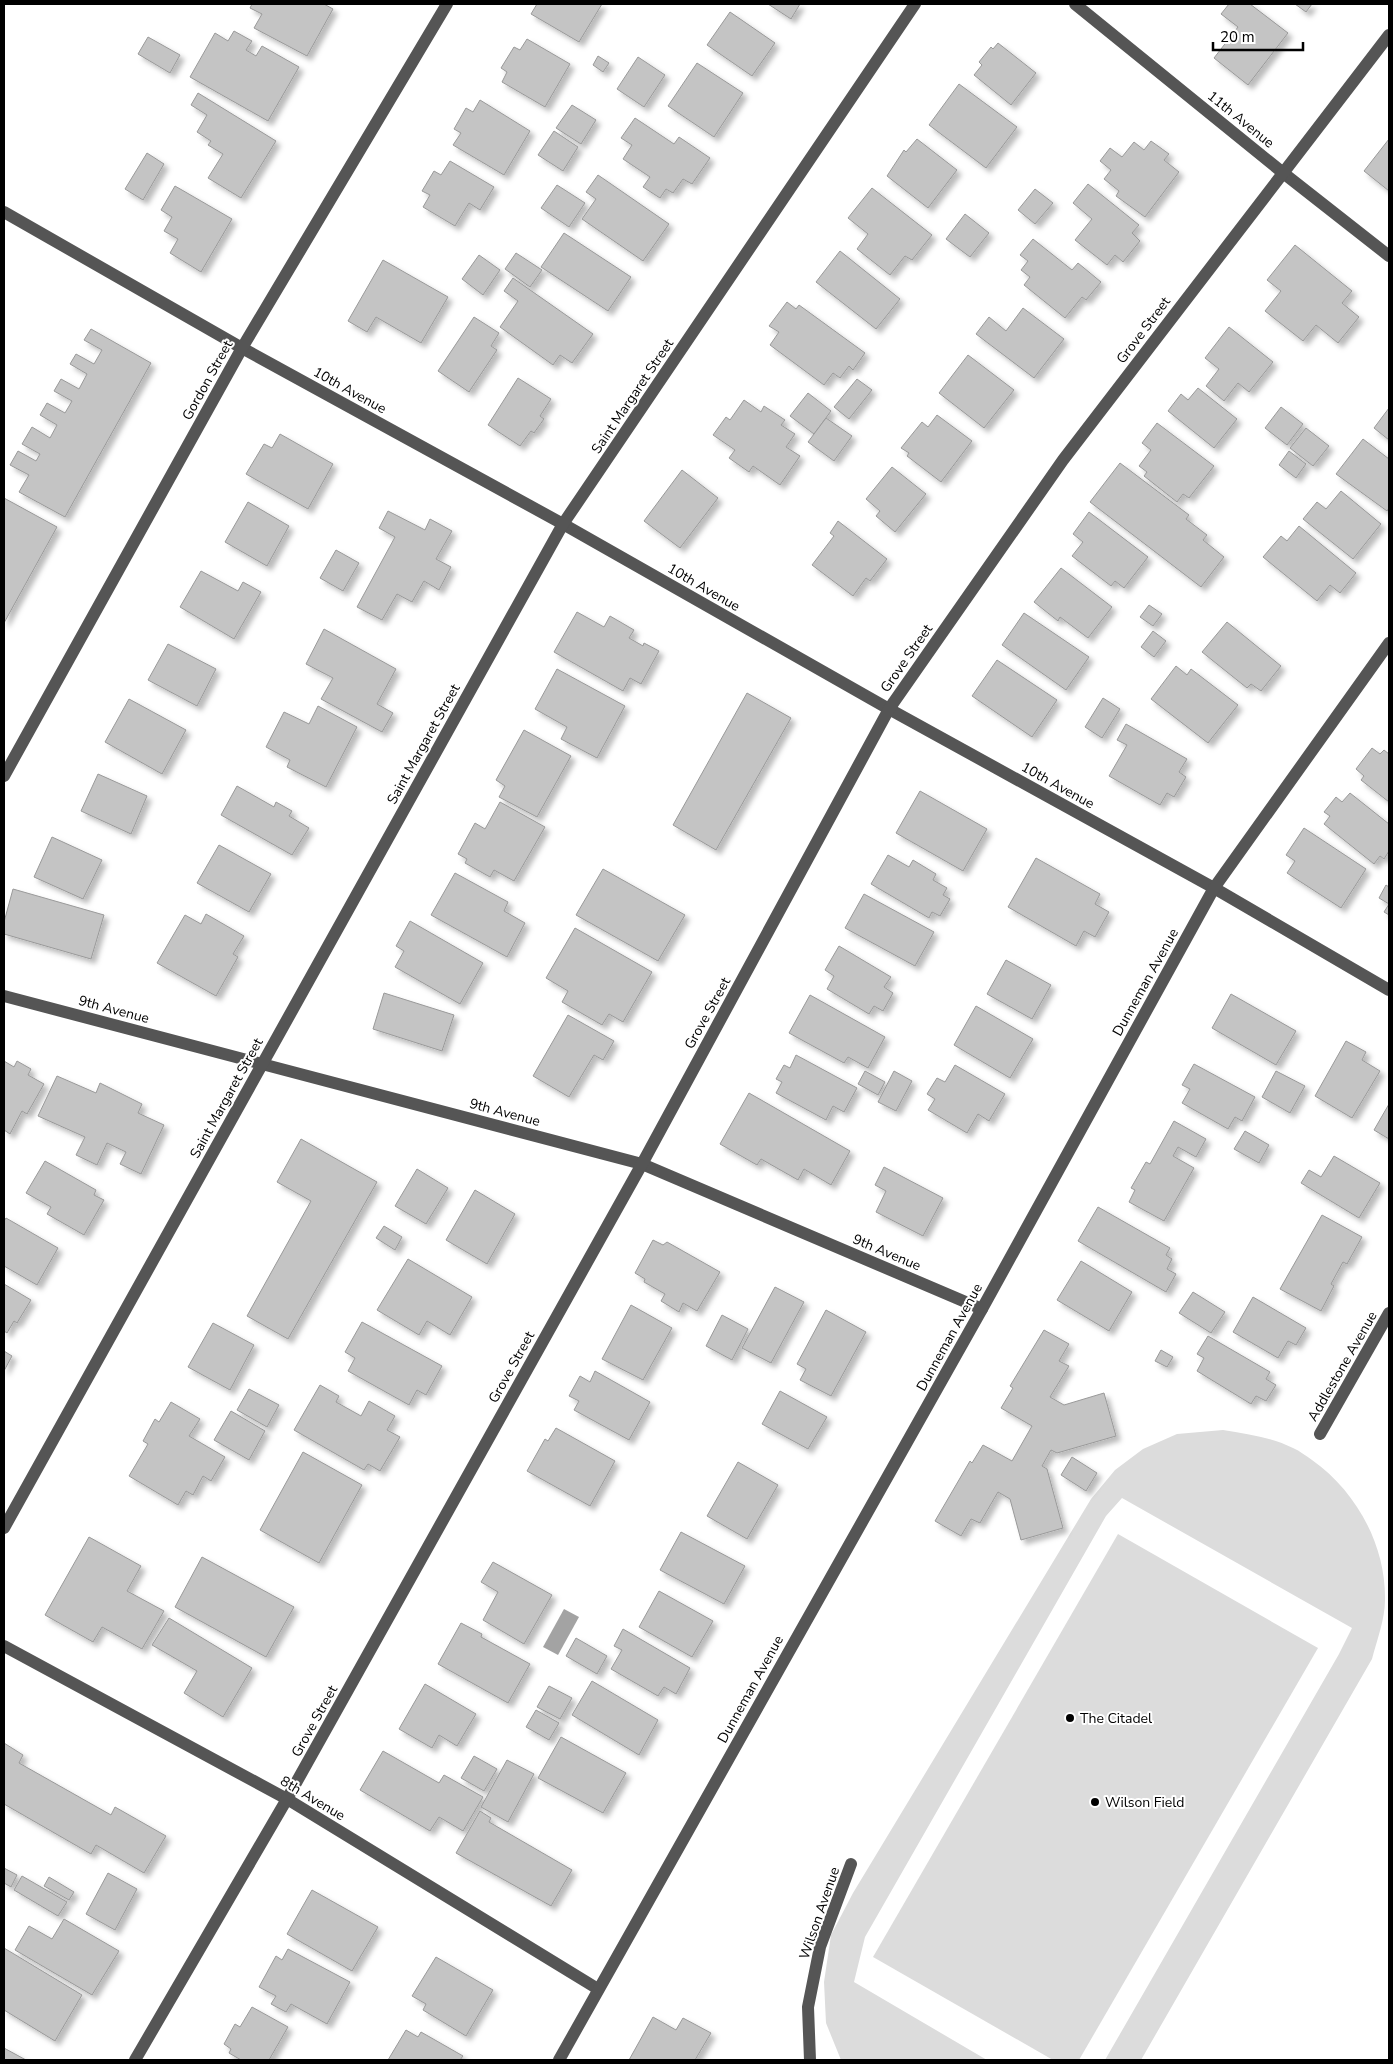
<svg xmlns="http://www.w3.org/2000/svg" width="1393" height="2064" font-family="'Nunito Sans',sans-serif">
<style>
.green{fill:#dcdcdc}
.water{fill:#a3a3a3}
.building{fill:#c4c4c4;stroke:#999;filter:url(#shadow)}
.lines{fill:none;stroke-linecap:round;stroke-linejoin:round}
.minor{stroke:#555;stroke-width:12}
.poi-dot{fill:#000;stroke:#fff;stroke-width:2}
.labels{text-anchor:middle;stroke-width:4;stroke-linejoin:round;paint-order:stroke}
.street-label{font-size:14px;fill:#000;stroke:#fff}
.poi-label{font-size:14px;fill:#000;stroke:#fff;text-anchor:start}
</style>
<defs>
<filter id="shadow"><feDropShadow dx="4.5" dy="4.5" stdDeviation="2.5" flood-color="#0004"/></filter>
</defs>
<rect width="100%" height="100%" fill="#fff"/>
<g class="green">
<path d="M1223,1430C1247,1434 1271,1437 1293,1448C1300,1451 1306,1456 1312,1460C1356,1491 1386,1545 1385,1600C1385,1619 1377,1640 1372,1659L1141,2060H1105L1339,1654L1352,1628L1122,1498L1106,1516L865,1937L854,1982L987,2060H841L826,2023L824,1982L831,1935L853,1893L1091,1499L1115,1470L1143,1449L1177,1434Z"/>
<polygon points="1118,1534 1318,1648 1079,2060 1053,2060 873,1957"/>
</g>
<polygon class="water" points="564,1609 579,1617 558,1655 543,1647"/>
<g class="building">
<polygon points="252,4 324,4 333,9 307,56 254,28 262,14 250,8"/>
<polygon points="537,4 602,4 579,42 531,14"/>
<polygon points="768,4 800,4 791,19"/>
<polygon points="1229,4 1250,4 1288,33 1248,85 1214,58 1238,27 1221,14"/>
<polygon points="1295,4 1312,4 1306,12"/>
<polygon points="730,12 775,43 752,76 707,45"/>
<polygon points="234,31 252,41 246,50 256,56 262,46 299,67 268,121 190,77 215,33 228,41"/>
<polygon points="148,37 180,55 170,73 138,54"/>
<polygon points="527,39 570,64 545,107 502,82 507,72 501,68 514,47 520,50"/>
<polygon points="998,43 1036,73 1011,105 974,75 982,65 979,62 991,47 993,49"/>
<polygon points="598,56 609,63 603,72 593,65"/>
<polygon points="638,57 665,75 644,107 617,89"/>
<polygon points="697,63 743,93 714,137 668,106"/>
<polygon points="959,84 1017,127 986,168 929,125"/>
<polygon points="198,93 276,141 241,198 208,178 223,154 208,145 211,141 197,132 207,115 191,105"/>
<polygon points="480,100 530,131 504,175 453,145 461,133 454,129 466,108 473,112"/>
<polygon points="572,105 596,120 581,144 556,128"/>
<polygon points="635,118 674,144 679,137 710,158 692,184 683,179 673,193 666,189 660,198 643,187 650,177 623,159 632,145 621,138"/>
<polygon points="554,131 578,147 563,171 538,155"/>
<polygon points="917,139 957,170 928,208 887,176 904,150 906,152"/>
<polygon points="1389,139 1389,191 1364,171"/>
<polygon points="1151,141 1169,154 1164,160 1179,172 1145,217 1116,196 1119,191 1104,179 1111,170 1100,161 1110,148 1122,157 1134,142 1144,150"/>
<polygon points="147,153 164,164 143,200 125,189"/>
<polygon points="450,161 494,187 480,210 469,203 455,226 423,207 430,195 422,191 434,171 441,175"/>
<polygon points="598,175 669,224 643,261 582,219 596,199 586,192"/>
<polygon points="1088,184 1139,225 1132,233 1140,241 1123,262 1115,255 1107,265 1075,240 1092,219 1073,203"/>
<polygon points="557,185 585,203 569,227 541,208"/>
<polygon points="175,186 232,219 201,272 170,253 178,239 164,231 172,217 161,210"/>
<polygon points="872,188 932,235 912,260 905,256 890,275 857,249 868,234 848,218"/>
<polygon points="1035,189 1053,203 1035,224 1018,210"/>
<polygon points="965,214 989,233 970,257 946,239"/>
<polygon points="564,233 631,277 608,311 541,267"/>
<polygon points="1033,239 1072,270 1078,263 1101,282 1086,300 1082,297 1065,318 1024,285 1030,277 1021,270 1028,261 1020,255"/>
<polygon points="1295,245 1352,291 1342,303 1359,317 1338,343 1316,325 1303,341 1265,311 1281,291 1267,280"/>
<polygon points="840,251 900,299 876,329 816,282"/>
<polygon points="516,253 542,270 530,287 505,269"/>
<polygon points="479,255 500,270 483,295 462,279"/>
<polygon points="383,260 448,297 421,343 376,317 367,332 348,321"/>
<polygon points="513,278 593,334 572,363 560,355 553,365 500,327 518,301 504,291"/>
<polygon points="787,302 796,309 799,305 865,353 853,370 849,366 840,378 833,373 824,385 770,345 779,332 769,326"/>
<polygon points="1023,308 1064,339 1034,378 976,334 989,317 1006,331"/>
<polygon points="474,317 499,333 491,346 497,350 469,392 438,371"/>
<polygon points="1229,327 1273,362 1249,392 1238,383 1224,401 1206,386 1219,369 1205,358"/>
<polygon points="91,329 151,363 65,517 19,492 29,475 10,465 18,451 36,461 40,454 22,444 32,427 50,438 57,425 40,415 47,403 65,413 72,401 54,391 61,379 79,389 87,374 70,364 76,354 94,364 102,350 84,340"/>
<polygon points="968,355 1014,390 984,428 939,393"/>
<polygon points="518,378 551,399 540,416 544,419 534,433 531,431 520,446 488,425"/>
<polygon points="857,379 872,390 849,419 834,407"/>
<polygon points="1198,388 1237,419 1214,448 1168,411 1181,394 1188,400"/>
<polygon points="808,393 831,411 814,434 790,416"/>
<polygon points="744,400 761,412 764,406 785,420 781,425 795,434 786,447 800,456 780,485 753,466 749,472 729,458 735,450 713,435 726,417 730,420"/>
<polygon points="1281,407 1303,424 1287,445 1265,428"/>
<polygon points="1389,408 1389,440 1374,428"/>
<polygon points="937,415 972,441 941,482 907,456 909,453 901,448 922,422 928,427"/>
<polygon points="826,418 852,436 834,461 808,442"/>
<polygon points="1157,423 1214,466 1189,498 1183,494 1177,502 1144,476 1147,472 1139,466 1151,450 1142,443"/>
<polygon points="1306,428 1329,446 1313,466 1290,448"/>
<polygon points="280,434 333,464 308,509 246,474 264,444 272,448"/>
<polygon points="1363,439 1389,459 1389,508 1387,511 1336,474"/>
<polygon points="1289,451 1306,464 1296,478 1279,465"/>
<polygon points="1120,463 1189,515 1186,519 1207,535 1203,540 1224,557 1201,587 1090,502"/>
<polygon points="892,467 926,494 895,532 876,516 880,511 866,499"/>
<polygon points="682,470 718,498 680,548 644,521"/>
<polygon points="1341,491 1381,524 1353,559 1303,519 1317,502 1326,509"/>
<polygon points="4,498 57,527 4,623"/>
<polygon points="248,502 289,526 267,566 225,542"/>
<polygon points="388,511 425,530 430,519 452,531 436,559 451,567 439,590 424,581 412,602 397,594 382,620 357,607 395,537 379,528"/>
<polygon points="1089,512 1148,557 1124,588 1115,581 1111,586 1072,556 1083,542 1073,534"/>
<polygon points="838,521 887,559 870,581 866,578 853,596 812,565 834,536 830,533"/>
<polygon points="1299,526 1356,573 1340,593 1330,585 1317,601 1263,557 1281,536 1287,541"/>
<polygon points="336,550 359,563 343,591 320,578"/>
<polygon points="1061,568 1112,607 1088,638 1060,617 1058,621 1034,602"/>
<polygon points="201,571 238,591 243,582 261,592 234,639 180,607"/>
<polygon points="1149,605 1162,614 1153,626 1140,617"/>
<polygon points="577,612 604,627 610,616 634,630 629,638 643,646 644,643 659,651 641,684 630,678 623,691 554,652"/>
<polygon points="1024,613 1089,657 1066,690 1002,645"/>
<polygon points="1227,622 1281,666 1261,691 1251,684 1247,688 1202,652"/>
<polygon points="324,629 396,669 377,704 393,713 382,732 321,699 333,678 306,664"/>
<polygon points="1153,631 1166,641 1154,657 1141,647"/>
<polygon points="168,644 216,669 197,706 148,680"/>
<polygon points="997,660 1057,700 1032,737 972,696"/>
<polygon points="1176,666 1187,675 1191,669 1238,705 1208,743 1151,699"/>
<polygon points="557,669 625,706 597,758 561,739 567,727 535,709"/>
<polygon points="747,693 791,718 716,850 673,825"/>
<polygon points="1103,698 1120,709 1102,738 1085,727"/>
<polygon points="129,699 186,730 162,774 105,742"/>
<polygon points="318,706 357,727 326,787 287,767 290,760 266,747 284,712 309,724"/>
<polygon points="1126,724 1187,759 1179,772 1186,777 1174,797 1167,793 1160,805 1109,776 1127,745 1117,740"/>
<polygon points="524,730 571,756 537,817 499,797 505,786 496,780"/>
<polygon points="1372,748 1380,754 1384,750 1389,754 1389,802 1361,780 1364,776 1356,769"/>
<polygon points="98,774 147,796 131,834 81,811"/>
<polygon points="237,786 274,807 276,802 292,811 289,816 309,828 292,855 221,815"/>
<polygon points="920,791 987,829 963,871 896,833"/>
<polygon points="1350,793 1389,824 1389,851 1384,859 1380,856 1374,864 1324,824 1330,816 1324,812 1336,797 1342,802"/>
<polygon points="500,802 545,827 514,881 494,870 490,877 465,863 467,859 458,854 475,823 485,829"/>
<polygon points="1304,828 1366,869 1341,908 1287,873 1295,861 1286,855"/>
<polygon points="52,837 102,860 83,899 34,877"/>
<polygon points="219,845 271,874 249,912 197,883"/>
<polygon points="888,855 909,867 913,860 936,874 933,880 947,888 943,895 950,899 940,916 932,912 929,918 871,884"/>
<polygon points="1036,858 1100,894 1095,904 1109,912 1095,937 1084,931 1076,946 1008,907"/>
<polygon points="603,869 685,915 658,961 576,915"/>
<polygon points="455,873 508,902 504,911 525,923 507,957 431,915"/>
<polygon points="1386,885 1389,887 1389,915 1384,912 1389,904 1379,898"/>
<polygon points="13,889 104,915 91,959 4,934 4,922"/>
<polygon points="864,894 934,932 915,966 845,928"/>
<polygon points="206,914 244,936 233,954 238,957 216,996 157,963 185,915 201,924"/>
<polygon points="410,921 483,963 460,1004 395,967 404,951 396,946"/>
<polygon points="575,928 652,972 623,1022 609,1014 602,1025 562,1002 568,991 546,978"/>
<polygon points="839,946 891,977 884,987 893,993 883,1011 874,1006 869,1014 827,989 834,976 825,970"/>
<polygon points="1006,960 1051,985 1032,1019 987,994"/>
<polygon points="384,993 454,1015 442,1051 373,1029"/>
<polygon points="1231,994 1296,1031 1276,1065 1212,1028"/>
<polygon points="810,995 885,1037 868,1068 848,1057 844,1063 789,1033"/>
<polygon points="976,1006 1033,1039 1010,1078 954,1045"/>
<polygon points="568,1015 614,1041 603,1060 594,1055 569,1097 533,1076"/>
<polygon points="1346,1041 1366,1052 1362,1060 1380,1071 1352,1118 1315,1096"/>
<polygon points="796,1055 857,1088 844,1112 833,1106 826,1120 776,1093 782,1082 776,1079 784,1065 790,1068"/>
<polygon points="4,1061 14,1067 17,1061 31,1069 28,1075 44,1084 27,1114 22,1111 10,1134 4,1130"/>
<polygon points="1194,1064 1255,1097 1242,1121 1235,1117 1228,1129 1182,1103 1190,1089 1182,1085"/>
<polygon points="955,1065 1005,1094 989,1121 978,1114 967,1133 928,1110 935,1099 927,1094 937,1078 945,1082"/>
<polygon points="865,1071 885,1082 878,1095 858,1084"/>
<polygon points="894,1071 912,1081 896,1111 878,1102"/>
<polygon points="1276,1071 1305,1086 1290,1113 1262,1097"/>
<polygon points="57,1076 96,1093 100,1083 142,1104 138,1113 164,1125 141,1174 120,1164 126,1152 107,1143 97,1165 76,1155 85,1137 38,1116"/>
<polygon points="749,1093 850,1151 831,1185 804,1169 798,1180 761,1159 757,1165 720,1144"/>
<polygon points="1389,1104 1389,1139 1374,1130"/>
<polygon points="1174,1121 1206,1139 1196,1157 1178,1147 1173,1156 1194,1168 1164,1221 1129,1202 1135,1190 1131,1188 1146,1162 1150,1164"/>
<polygon points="1245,1131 1269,1145 1259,1163 1234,1149"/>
<polygon points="301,1139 377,1182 288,1339 247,1316 311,1201 277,1182"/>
<polygon points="1334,1156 1380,1183 1359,1218 1301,1183 1309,1170 1321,1177"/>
<polygon points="45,1161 96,1190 94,1195 104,1200 84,1235 47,1214 51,1207 26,1193"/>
<polygon points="884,1167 943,1198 923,1236 876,1212 886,1191 875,1185"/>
<polygon points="417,1169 448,1188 426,1224 395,1206"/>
<polygon points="475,1190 515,1214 487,1264 446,1240"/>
<polygon points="1098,1207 1170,1248 1166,1255 1172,1259 1167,1269 1176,1274 1166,1292 1078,1241"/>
<polygon points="1322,1215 1362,1237 1347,1264 1343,1262 1331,1284 1334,1286 1321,1311 1280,1289"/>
<polygon points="6,1218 58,1248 37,1285 4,1266 4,1221"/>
<polygon points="384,1226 402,1237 395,1250 376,1238"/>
<polygon points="653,1240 663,1245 667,1242 720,1272 697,1311 683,1303 679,1312 661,1301 665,1294 644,1282 645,1279 635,1273"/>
<polygon points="408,1259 472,1297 450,1335 427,1321 419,1335 377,1310"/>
<polygon points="1081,1261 1132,1292 1109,1331 1057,1300"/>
<polygon points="4,1284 31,1300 17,1323 14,1321 7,1333 4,1331"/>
<polygon points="775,1287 804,1302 771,1363 742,1348"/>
<polygon points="1193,1292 1225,1312 1211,1333 1179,1313"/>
<polygon points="1253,1297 1306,1328 1296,1345 1288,1341 1278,1358 1233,1332"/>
<polygon points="631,1305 672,1328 643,1380 602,1359"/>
<polygon points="826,1310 866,1332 831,1396 800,1380 806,1369 797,1364"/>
<polygon points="722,1315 748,1329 732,1360 706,1346"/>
<polygon points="362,1322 442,1366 426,1395 417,1390 409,1405 348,1371 355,1358 345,1352"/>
<polygon points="213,1323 254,1345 230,1390 188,1367"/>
<polygon points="1044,1330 1069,1344 1059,1361 1069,1366 1050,1397 1064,1405 1104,1393 1116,1436 1057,1453 1051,1450 1042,1466 1047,1469 1063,1528 1021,1540 1010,1499 998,1492 980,1523 971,1519 961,1536 935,1521 970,1461 972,1463 983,1445 1012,1461 1032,1426 1001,1408 1013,1388 1010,1386"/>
<polygon points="1208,1336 1270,1372 1266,1379 1276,1385 1266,1401 1256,1396 1251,1404 1197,1371 1204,1358 1197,1354"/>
<polygon points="1161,1350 1173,1357 1167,1367 1155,1361"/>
<polygon points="4,1351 12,1356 4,1371"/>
<polygon points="595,1371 650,1402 629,1440 574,1410 579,1401 569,1396 580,1376 590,1382"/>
<polygon points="320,1385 339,1396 336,1402 361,1416 369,1401 395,1416 387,1430 400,1437 380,1471 368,1464 364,1470 294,1430"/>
<polygon points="249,1389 279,1405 267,1427 237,1410"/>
<polygon points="780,1391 827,1417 808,1449 762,1424"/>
<polygon points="171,1402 200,1419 189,1436 225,1457 211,1481 203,1476 193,1495 186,1491 178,1505 129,1476 148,1444 143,1441 155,1419 159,1422"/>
<polygon points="231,1411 265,1431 249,1460 214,1440"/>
<polygon points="556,1428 615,1461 590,1506 527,1471 545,1439 548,1441"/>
<polygon points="303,1452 362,1485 319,1563 260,1530"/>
<polygon points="1072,1457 1097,1473 1086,1491 1061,1475"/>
<polygon points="738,1462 778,1485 747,1539 707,1516"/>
<polygon points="681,1532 745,1566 724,1604 660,1570"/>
<polygon points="89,1537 141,1566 127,1591 164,1611 142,1649 102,1627 93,1642 45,1615"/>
<polygon points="202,1557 294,1607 266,1657 175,1607"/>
<polygon points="493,1562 552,1595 524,1644 483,1620 498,1592 481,1582"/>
<polygon points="659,1591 713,1621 692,1657 639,1627"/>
<polygon points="169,1618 252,1668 223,1717 184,1693 197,1671 152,1645"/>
<polygon points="461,1623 482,1634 481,1637 530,1664 508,1703 438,1664"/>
<polygon points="623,1629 690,1668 676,1694 664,1687 658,1696 611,1669 622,1650 614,1646"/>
<polygon points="576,1638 607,1656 597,1674 566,1656"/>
<polygon points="592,1681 658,1720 639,1755 572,1715"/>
<polygon points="425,1684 476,1714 457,1746 439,1735 432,1748 399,1729"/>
<polygon points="549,1686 572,1698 560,1719 537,1707"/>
<polygon points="536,1710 559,1723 549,1740 526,1727"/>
<polygon points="561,1737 626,1773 603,1813 538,1778"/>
<polygon points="4,1743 23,1755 19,1763 111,1815 115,1807 166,1836 144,1873 96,1845 91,1854 4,1804"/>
<polygon points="383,1751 439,1783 444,1775 483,1797 463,1831 439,1817 430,1831 360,1790"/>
<polygon points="474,1756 497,1769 484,1791 461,1778"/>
<polygon points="507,1760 534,1774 508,1822 481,1807"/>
<polygon points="480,1811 491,1818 489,1822 572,1870 551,1906 456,1853"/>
<polygon points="4,1868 17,1875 11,1887 4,1883"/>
<polygon points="108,1873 137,1889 115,1930 86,1914"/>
<polygon points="22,1876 67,1902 58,1916 14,1890"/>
<polygon points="49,1877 74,1892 69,1900 44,1886"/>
<polygon points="312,1890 378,1927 352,1971 287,1934"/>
<polygon points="64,1919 119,1951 92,1995 15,1950 29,1926 52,1939"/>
<polygon points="4,1948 82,1995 55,2041 4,2010"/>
<polygon points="288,1949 350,1982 327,2024 291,2004 286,2012 271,2004 276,1996 259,1987 276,1956 282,1960"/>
<polygon points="436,1957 493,1990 466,2036 423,2010 426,2004 412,1996"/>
<polygon points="252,2007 288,2027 269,2060 241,2060 229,2053 231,2049 224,2044 235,2024 240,2027"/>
<polygon points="653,2017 676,2030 683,2018 711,2033 695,2060 629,2060"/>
<polygon points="406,2030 418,2037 421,2032 463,2056 460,2060 388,2060"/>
<polygon points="4,2048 26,2060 4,2060"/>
</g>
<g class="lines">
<g class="minor">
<polyline points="1075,4 1282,172 1389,256"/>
<polyline points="4,212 242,348 563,524 889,709 1214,888 1389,990"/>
<polyline points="4,776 242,348 447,4"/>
<polyline points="4,996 642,1164 982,1309"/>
<polyline points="1320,1434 1389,1313"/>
<polyline points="4,1528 563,524 915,4"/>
<polyline points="4,1646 287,1799 598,1989"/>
<polyline points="135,2060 287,1799 642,1164 889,709 1063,460 1389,35"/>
<polyline points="559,2060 982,1309 1214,888 1389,643"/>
<polyline points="810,2060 808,2007 820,1947 851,1864"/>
</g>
</g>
<g class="poi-dot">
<circle cx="1070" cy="1718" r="5"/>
<circle cx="1095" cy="1802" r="5"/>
</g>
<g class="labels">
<g class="street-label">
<text transform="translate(1241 119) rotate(39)" y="5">11th Avenue</text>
<text transform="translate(1143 330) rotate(-53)" y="5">Grove Street</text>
<text transform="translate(207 380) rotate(-61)" y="5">Gordon Street</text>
<text transform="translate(350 390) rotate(29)" y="5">10th Avenue</text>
<text transform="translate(632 396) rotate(-56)" y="5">Saint Margaret Street</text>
<text transform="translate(704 587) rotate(30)" y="5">10th Avenue</text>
<text transform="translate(906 658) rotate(-55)" y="5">Grove Street</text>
<text transform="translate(423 744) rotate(-61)" y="5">Saint Margaret Street</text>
<text transform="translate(1058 785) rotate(29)" y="5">10th Avenue</text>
<text transform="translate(1145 982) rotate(-61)" y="5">Dunneman Avenue</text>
<text transform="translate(114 1009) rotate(15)" y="5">9th Avenue</text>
<text transform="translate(707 1013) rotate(-61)" y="5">Grove Street</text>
<text transform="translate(226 1098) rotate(-61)" y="5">Saint Margaret Street</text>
<text transform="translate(505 1112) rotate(15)" y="5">9th Avenue</text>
<text transform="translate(887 1252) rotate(23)" y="5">9th Avenue</text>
<text transform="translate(949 1337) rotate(-61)" y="5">Dunneman Avenue</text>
<text transform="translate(1342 1366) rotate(-60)" y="5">Addlestone Avenue</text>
<text transform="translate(511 1367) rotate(-61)" y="5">Grove Street</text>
<text transform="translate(750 1689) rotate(-61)" y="5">Dunneman Avenue</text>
<text transform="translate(314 1721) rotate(-61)" y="5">Grove Street</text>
<text transform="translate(313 1798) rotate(31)" y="5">8th Avenue</text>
<text transform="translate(819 1913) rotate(-71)" y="5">Wilson Avenue</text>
</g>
<g class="poi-label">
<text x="1080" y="1723">The Citadel</text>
<text x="1105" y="1807">Wilson Field</text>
</g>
</g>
<rect width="1393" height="2064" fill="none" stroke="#000000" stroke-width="10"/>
<path d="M1213 42v8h90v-8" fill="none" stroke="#000000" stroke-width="2.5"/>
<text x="1220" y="42" font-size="15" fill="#000000" stroke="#ffffff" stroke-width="4" paint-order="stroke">20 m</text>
</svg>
